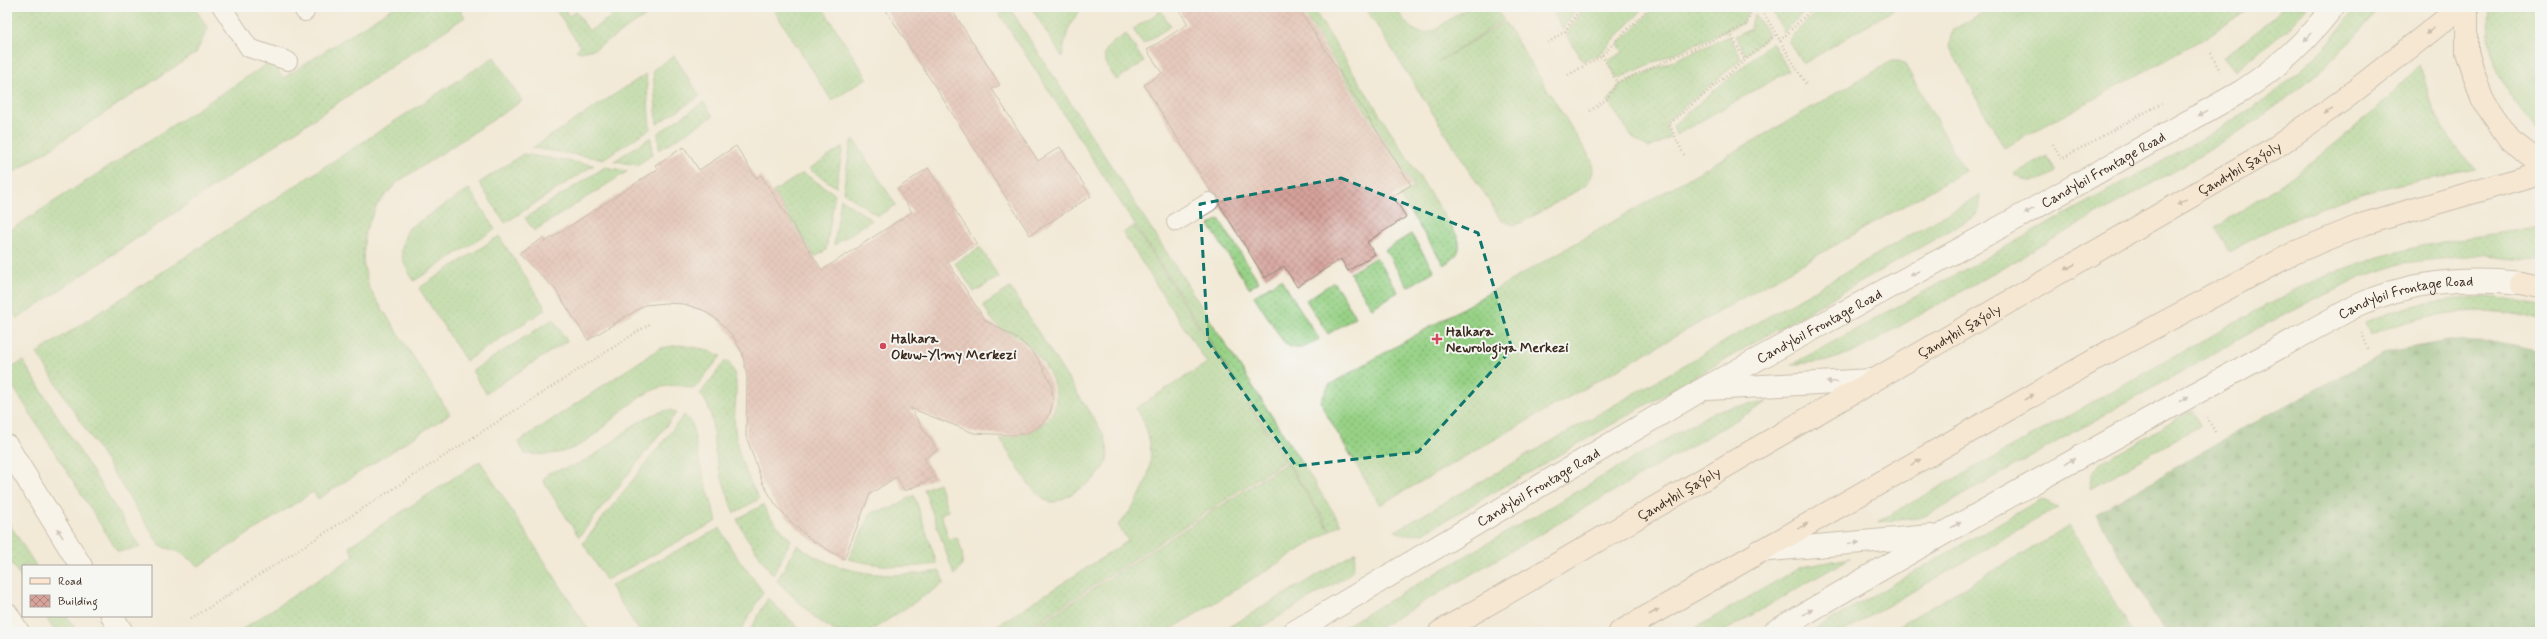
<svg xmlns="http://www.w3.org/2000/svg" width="2547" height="639" font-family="Mynerve,sans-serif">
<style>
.grass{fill:url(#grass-dots);stroke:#687e52}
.forest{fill:url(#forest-firs);stroke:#5a6e48}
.building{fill:url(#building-cross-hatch)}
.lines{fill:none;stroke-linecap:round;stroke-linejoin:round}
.service-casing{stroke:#968a7a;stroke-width:20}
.minor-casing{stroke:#968a7a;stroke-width:24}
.secondary-casing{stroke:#968a7a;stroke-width:24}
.path{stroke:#968a7a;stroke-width:2.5;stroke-dasharray:1 3;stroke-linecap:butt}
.service{stroke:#fff;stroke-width:18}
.minor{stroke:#fff;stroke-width:22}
.secondary{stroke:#fbe5cf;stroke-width:22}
.oneway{fill:#9b8876}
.oneway2{fill:#a79f9a}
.marked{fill:none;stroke:#0f766e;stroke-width:3;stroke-dasharray:8 5;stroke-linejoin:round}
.poi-dot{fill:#d1495b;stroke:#f6f6f2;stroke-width:1.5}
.labels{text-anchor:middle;stroke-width:4;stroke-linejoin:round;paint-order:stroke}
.street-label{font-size:14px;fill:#3b2a1e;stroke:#f6f6f2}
.poi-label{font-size:14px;font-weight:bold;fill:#3b2a1e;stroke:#f6f6f2;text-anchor:start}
</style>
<defs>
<pattern id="grass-dots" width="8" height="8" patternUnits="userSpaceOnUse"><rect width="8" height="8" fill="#96d185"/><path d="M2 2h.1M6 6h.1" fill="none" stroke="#7caa6c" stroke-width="1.8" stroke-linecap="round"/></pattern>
<pattern id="forest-firs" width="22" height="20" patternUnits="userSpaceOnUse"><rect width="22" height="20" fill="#78b372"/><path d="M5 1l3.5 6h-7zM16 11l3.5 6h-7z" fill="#64925d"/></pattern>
<pattern id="building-cross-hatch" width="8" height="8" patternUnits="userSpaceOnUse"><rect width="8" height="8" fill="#d6a39b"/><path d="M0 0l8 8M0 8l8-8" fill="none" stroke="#af857e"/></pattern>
</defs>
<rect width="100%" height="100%" fill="#f6f6f2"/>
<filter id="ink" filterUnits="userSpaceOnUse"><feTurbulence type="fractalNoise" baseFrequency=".025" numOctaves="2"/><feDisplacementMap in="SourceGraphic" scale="8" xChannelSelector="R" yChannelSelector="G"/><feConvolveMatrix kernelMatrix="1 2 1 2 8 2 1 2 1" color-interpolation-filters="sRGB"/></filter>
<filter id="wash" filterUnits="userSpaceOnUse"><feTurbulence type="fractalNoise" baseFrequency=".012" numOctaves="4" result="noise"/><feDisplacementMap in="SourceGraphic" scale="16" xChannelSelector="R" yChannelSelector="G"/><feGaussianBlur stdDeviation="0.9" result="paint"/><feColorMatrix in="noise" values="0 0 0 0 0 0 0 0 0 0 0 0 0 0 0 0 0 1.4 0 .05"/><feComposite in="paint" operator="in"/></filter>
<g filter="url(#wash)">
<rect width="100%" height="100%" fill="#f2ead7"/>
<g class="grass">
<polygon points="7,7 194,7 208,28 196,53 7,177"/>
<polygon points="394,7 458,7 465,17 17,319 7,303 7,232 272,61 283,78"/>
<polygon points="554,7 563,7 569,16 576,11 589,31 626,7 660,7 595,49 580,52 576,50 580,46"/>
<polygon points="772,7 822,7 867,78 832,101"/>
<polygon points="995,7 1009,7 1341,524 1331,530"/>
<path d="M1031,7H1084C1068,22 1066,36 1062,57Z"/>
<path d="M1300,7H1312L1457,236C1463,250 1456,258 1444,265L1400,196L1414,187Z"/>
<path d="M1365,7H1395C1425,55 1433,25 1469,8C1475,5 1487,7 1494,7L1504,20L1438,62L1505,22L1591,159C1595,170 1593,177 1585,186L1521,223L1514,225L1501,220Z"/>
<polygon points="1550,7 1577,7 1563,29"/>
<polygon points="1584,7 1645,7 1600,54 1583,61 1566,34"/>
<polygon points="1655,7 1750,7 1743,23 1617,79 1608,61 1623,52 1618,44"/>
<polygon points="1769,7 1807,7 1808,8 1784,32"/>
<polygon points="1821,7 1898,7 1803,64 1788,40"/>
<polygon points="1993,7 2251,7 2202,40 2004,148 1949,46 1954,29"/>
<polygon points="2284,7 2307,7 2287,30 2235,71 2224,57 2260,29"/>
<path d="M2356,7H2380C2308,101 2202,155 2101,212C2019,258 1938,305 1856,351L1830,360L1791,365L2202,139L2265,100L2302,69L2323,50Z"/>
<path d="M2489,7H2540V128C2503,98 2484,54 2489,7Z"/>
<polygon points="1161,11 1171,26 1143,44 1133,29"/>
<polygon points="1755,14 1769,36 1746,55 1735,36 1751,29 1750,26"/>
<path d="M1126,34L1144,62L1116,80C1099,54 1100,50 1126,34Z"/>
<polygon points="1729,36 1742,59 1665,123 1670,138 1649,148 1634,139 1608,102 1619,85"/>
<polygon points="1772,42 1789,71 1676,135 1673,125"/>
<polygon points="674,56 700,96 657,124 653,70"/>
<polygon points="494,57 522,101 396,183 377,205 365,232 363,262 369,288 450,414 318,499 313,492 199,566 179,552 160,546 37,353"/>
<polygon points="1892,61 1899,61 1904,63 1965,171 1380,505 1324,410 1321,401 1329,385"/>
<path d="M2420,65C2434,113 2439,134 2477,169C2429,178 2380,186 2334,203C2297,216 2263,233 2229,252L2215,227C2294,179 2356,132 2420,65Z"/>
<polygon points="646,74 650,129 603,159 532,148"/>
<polygon points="704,102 713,116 659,150 658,133"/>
<polygon points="651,137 652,155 637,165 614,161"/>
<polygon points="854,140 896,205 878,216 843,192 851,142"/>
<polygon points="843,147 836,187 809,169"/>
<polygon points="523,154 594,165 505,223 479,183"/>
<path d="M2047,156L2056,172C2040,181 2030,186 2014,174Z"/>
<polygon points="605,167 628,171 534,231 525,218"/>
<polygon points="803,173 835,194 826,250 815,257 773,192"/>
<path d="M469,189L495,229L414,281C401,261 397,250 409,228Z"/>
<polygon points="1980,195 1980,208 1975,216 1423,533 1405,535 1395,531"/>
<polygon points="841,199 872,220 834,245"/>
<polygon points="1219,219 1259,282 1249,288 1209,225"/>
<path d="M1134,226L1285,461L1022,632H987L1128,541L1118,525C1150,491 1163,450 1136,408L1207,363L1123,233Z"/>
<path d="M2530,229H2540V262L2478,255L2403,263L2362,277L2266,324L1925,516L1919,518L1877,522L2292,291C2313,282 2334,272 2357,264C2411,245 2472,236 2530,229Z"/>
<polygon points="1411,234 1434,271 1408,287 1385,250"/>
<polygon points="499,236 546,309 466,361 419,288"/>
<polygon points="980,247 999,277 974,292 955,263"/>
<polygon points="1376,257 1398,292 1372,308 1350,273"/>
<path d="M1281,279L1319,339C1307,346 1299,353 1285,344L1254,296Z"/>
<polygon points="1334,282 1356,317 1328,334 1306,300"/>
<path d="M1010,288L1102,432C1115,460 1106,472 1081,488C1071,494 1063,500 1051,503C1027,490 1015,461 1000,438C1020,437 1035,433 1049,418C1069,393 1041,354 1021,339C1013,334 1000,330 995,323C990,318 987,311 983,305Z"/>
<path d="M2491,297L2540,306V321C2485,302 2422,313 2370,335L2365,322C2406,304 2447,298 2491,297Z"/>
<polygon points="553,319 567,341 486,393 472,371"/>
<path d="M680,345L704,349L721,356L694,389C645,371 614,427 576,447C559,455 543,455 525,454L518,442L660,348Z"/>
<path d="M726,360C744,376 732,407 735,429C737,454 747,477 759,499L734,513C728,496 722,479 717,462C711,440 717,411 700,394Z"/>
<polygon points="23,361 140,547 118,552 7,377 7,371"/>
<polygon points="1767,402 1372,632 1335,632 1708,415 1722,409"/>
<path d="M669,410L677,412L579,537L543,481L548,473C562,468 577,466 591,457C617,442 637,415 669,410Z"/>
<polygon points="2192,410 2200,425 2090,489 2091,475 2100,464"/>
<polygon points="684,415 692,424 700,465 717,521 606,580 583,543"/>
<polygon points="480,461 590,632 241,632 241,630 354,556 349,546"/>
<polygon points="1287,463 1330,531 1167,632 1026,632"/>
<path d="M939,483L948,511L941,514L949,539L957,537C962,550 968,564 954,575L924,489Z"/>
<path d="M914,495L937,564C906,569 878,566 848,559L872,512L892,508Z"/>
<polygon points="2041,499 2058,507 1843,632 1810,632"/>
<polygon points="763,505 769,516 791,540 773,575 745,535 737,519"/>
<polygon points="7,520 36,566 23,566 23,581 7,556"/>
<polygon points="2070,526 2132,632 1888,632"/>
<polygon points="720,528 732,550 763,592 740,632 640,632 610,586"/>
<path d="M797,545C839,576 890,579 940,571L944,583L869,632H836L815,618L777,581Z"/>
<polygon points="1356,552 1353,569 1346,577 1253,632 1220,632"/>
<polygon points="1850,558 1723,632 1688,632 1801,567"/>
<polygon points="768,598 803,632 749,632"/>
<polygon points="45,616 67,616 77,632 55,632"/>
</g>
<polygon class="forest" points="2448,341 2505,343 2540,351 2540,632 2164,632 2096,514 2245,427 2387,352"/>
<g id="blocks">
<g class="building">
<polygon points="884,7 950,7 1000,85 992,89 1038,161 1060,147 1091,196 1030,235"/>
<polygon points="1177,7 1298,7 1411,185 1393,196 1406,217 1367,242 1375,254 1348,271 1341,259 1297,287 1284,266 1265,278 1219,204 1218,196 1211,192 1144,85 1162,73 1147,50 1188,24"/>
<polygon points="736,146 756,178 761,175 822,270 912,212 897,189 928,168 977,244 948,262 985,320 1021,341 1037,357 1051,383 1053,399 1050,413 1041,425 1027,433 1013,435 974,433 910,408 937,450 924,459 936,477 905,491 896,477 870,494 844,559 813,541 793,524 776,505 763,484 746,436 747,377 742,352 732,335 719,321 703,310 684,304 665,303 645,305 588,340 555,289 519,254 543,238 545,242 658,169 655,165 684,147 699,170"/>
</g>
</g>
</g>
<g filter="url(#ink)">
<use href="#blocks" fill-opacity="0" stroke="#968a7a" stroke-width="1"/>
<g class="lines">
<defs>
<g id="service">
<polyline points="222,7 249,48 288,61"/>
<polyline points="302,7 305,12"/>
<polyline points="1176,222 1209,202"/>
</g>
<g id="minor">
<polyline points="1708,389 1871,380"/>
<polyline points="7,446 81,566"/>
<polyline points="1759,551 1931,536"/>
<polyline points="7,614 18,632"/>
<polyline points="112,616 122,632"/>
<path id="s1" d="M1294,632L1703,389L2019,217L2242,91C2277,68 2307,41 2333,7"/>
<path id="s2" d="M1774,632C1966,518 2161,412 2356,306C2409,281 2463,277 2521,283"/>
</g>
<g id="secondary">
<polyline points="2467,7 2467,52 2482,99 2510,140 2540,163"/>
<polyline points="2521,283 2540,287"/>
<path id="s3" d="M1440,632L2276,147L2343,100L2461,7"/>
<polyline points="1620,632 2112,350 2296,252 2364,224 2540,173"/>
</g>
</defs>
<use href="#service" class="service-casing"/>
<use href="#minor" class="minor-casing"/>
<use href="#secondary" class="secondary-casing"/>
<g class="path">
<polyline points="1760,7 1807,86"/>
<polyline points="1730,33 1745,60"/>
<polyline points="1780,41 1811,10"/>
<polyline points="1548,43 1565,31 1581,7"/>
<polyline points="2211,53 2220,71"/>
<polyline points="1602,55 1617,83"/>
<polyline points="1568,75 1600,57 1650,7"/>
<polyline points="1590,111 1607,99 1617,83 1746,25 1752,10 1757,7"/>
<polyline points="2053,144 2061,159 2162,103"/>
<polyline points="1684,155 1669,124 1776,34"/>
<polyline points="2362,333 2368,349"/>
<polyline points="2207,417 2215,432"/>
<polyline points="191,619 651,323"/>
</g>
<use href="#service" class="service"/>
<use href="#minor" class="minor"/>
<use href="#secondary" class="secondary"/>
</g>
<defs><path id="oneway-solid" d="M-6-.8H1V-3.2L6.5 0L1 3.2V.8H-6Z"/></defs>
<g class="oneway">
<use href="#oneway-solid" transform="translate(2430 31) rotate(142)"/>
<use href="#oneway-solid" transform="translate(2328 111) rotate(145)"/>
<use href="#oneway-solid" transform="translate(2182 202) rotate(150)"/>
<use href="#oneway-solid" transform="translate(2070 267) rotate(150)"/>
<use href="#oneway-solid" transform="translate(2029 397) rotate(-30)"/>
<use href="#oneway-solid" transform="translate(1916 462) rotate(-30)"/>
<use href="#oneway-solid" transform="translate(1803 526) rotate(-30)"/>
<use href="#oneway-solid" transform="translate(1654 612) rotate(-30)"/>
</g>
<g class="oneway2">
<use href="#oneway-solid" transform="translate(2308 37) rotate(135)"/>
<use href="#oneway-solid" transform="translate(2203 113) rotate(151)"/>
<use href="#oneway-solid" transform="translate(2029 211) rotate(151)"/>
<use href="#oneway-solid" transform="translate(1915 273) rotate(151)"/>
<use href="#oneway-solid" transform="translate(1832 382) rotate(177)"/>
<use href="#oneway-solid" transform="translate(2184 399) rotate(-29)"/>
<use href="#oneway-solid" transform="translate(2070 461) rotate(-29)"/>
<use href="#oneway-solid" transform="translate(1956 525) rotate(-29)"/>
<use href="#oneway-solid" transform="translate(60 533) rotate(-122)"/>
<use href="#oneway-solid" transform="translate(1854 543) rotate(-5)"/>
<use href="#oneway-solid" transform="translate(1808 612) rotate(-31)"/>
</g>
</g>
<path d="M0 0H2547V639H0ZM1341,178L1478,233L1512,349L1418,452L1296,466L1208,342L1200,204Z" fill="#f2ead7" fill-opacity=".55" fill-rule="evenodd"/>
<path class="marked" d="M1341,178L1478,233L1512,349L1418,452L1296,466L1208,342L1200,204Z"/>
<g class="poi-dot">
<path d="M1435 333h4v4h4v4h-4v4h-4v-4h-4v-4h4z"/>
<circle cx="883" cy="346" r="4"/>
</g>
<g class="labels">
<g class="street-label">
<text dy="5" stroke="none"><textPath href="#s3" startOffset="924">Çandybil şaýoly</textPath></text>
<text dy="5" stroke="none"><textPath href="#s1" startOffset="932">Candybil Frontage Road</textPath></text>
<text dy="5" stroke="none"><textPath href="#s2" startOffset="718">Candybil Frontage Road</textPath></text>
<text dy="5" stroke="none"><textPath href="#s1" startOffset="608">Candybil Frontage Road</textPath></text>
<text dy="5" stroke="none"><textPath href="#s3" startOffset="600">Çandybil şaýoly</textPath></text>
<text dy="5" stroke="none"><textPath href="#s1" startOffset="284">Candybil Frontage Road</textPath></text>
<text dy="5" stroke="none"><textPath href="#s3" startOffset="276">Çandybil şaýoly</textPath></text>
</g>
<g class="poi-label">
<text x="1446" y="336">Halkara<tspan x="1446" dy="16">Newrologiya Merkezi</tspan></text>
<text x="891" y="343">Halkara<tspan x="891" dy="16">Okuw-Ylmy Merkezi</tspan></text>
</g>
</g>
<rect width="2547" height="639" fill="none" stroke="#f6f6f2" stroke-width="24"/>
<rect x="22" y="565" width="130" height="52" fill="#f6f6f2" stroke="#aba49d"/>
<rect x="30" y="578" width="20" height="6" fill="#fbe5cf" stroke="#aba49d"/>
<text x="58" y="585" font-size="12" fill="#3b2a1e">Road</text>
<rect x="30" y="595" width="20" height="12" fill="url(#building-cross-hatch)" stroke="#aba49d"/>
<text x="58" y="605" font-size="12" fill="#3b2a1e">Building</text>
</svg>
